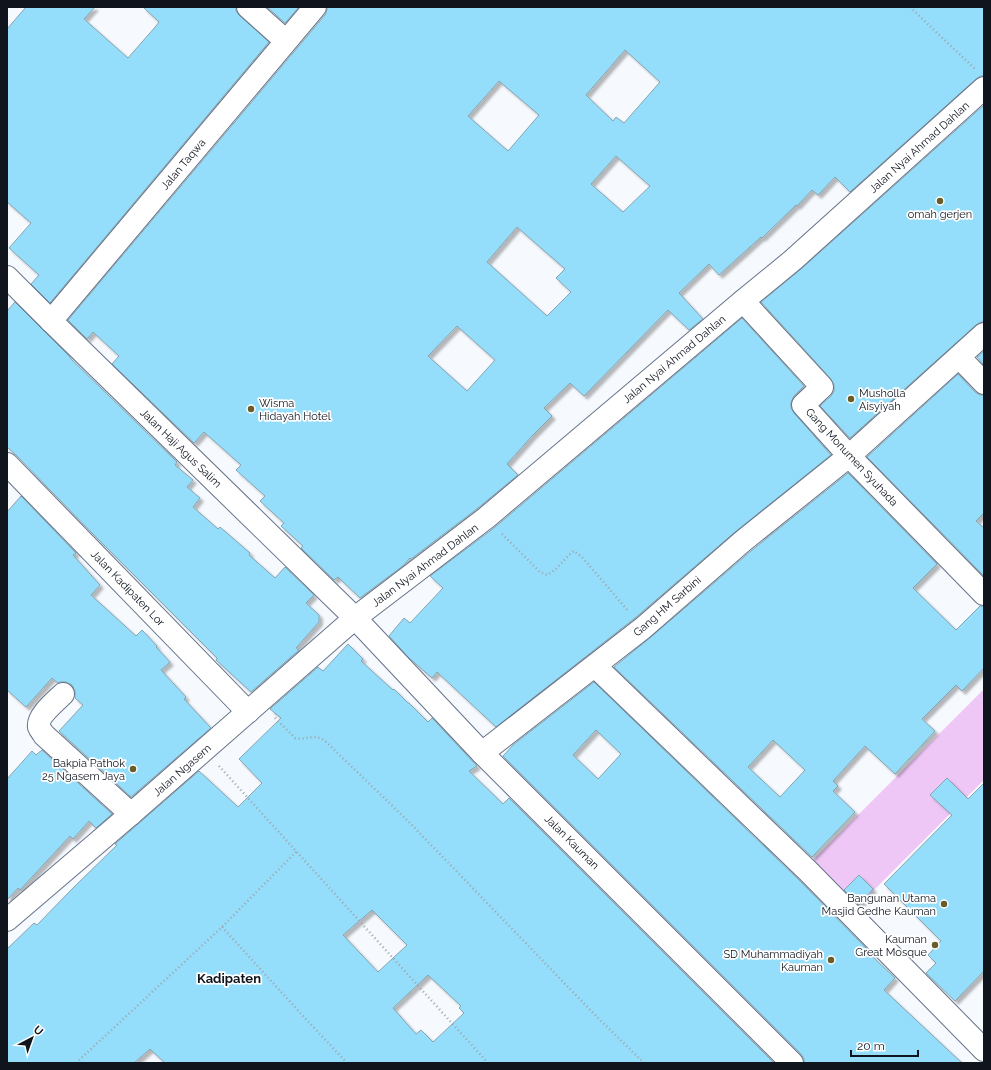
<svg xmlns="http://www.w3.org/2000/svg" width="991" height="1070" font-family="Raleway,sans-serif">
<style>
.green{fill:#efc7f7}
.building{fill:#94defb;stroke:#86a4b0;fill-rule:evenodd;filter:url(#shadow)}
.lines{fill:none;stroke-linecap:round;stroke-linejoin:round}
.minor-casing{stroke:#647389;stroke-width:24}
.path{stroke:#9fa3a9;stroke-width:2.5;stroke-dasharray:1 3;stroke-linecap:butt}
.minor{stroke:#fff;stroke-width:22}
.poi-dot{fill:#685d29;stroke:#fff;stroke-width:1.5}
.labels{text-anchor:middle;stroke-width:3.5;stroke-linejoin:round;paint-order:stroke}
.street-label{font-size:11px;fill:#0f141d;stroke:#fff}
.poi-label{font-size:11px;fill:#0f141d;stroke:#fff;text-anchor:end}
.quarter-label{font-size:13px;font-weight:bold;fill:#0f141d;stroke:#fff}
</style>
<defs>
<filter id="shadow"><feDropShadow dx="3.5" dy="3.5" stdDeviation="1" flood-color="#0004"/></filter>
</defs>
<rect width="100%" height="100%" fill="#f6f9fe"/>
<polygon class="green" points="984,689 984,780 853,911 807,866"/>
<g class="building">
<polygon points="26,7 95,7 84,19 128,58 156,26 159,22 143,7 236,7 236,11 240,16 269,42 50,303 31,284 39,275 9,248 31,223 7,202 7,29"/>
<polygon points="267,7 299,7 285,23"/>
<path d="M327,7H984V76H981L976,79L850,192L835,177L818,195L812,190L797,206L796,205L762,238L761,237L719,275L709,264L679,293L703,319L689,330L668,310L584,396L570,383L544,408L552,416L532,436L507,464L518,475L478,508L411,559L410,558L404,565L360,598L338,577L334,580L301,548L303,546L281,526L284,523L260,501L265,496L236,470L241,465L204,432L194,443L112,364L119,356L93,332L87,339L68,320L325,15L327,10ZM625,50L660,82L624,123L616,117L613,121L586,95ZM499,81L539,115L508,151L468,116ZM616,156L650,186L623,212L591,184ZM517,227L565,269L556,278L571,292L547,316L487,262ZM457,326L495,360L467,391L428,356Z"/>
<polygon points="984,105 984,322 981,322 976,325 850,438 820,406 831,396 834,391 834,385 831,379 761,302 801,269"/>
<polygon points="15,302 70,357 70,358 177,462 175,465 193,480 187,487 200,498 193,507 218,529 220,527 250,553 249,555 275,578 285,567 314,595 306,603 319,615 319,622 296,648 299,650 251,692 216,660 217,658 94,535 16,455 7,447 7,311"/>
<polygon points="742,318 804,386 794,396 791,402 791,408 794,413 831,455 735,532 635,618 496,727 437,672 432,678 409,658 389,636 404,618 410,623 443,588 430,576 494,528"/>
<polygon points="984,351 984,365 977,357"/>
<polygon points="958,374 975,392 980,395 984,395 984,513 976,521 984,528 984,576 867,457"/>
<path d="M848,473L937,564L913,588L956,630L980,606H984V668L962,691L956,685L922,719L935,731L895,774L865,746L833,781L838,786L833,791L855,812L812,857L614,667L651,637L751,551ZM773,740L805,770L780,797L748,767Z"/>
<polygon points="21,496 76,553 73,555 100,585 91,595 136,636 142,630 157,646 156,647 170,662 161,670 186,697 184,699 211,728 131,797 59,731 83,705 75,698 75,691 72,685 66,682 60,682 58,683 52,678 26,707 7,690 7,512"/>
<path d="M348,644L363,659L361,661L393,690L394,689L408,703H409L428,722L432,718L477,766L469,771L503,804L509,798L774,1063H165L150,1049L134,1063H7V949L34,923L37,925L72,889L117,845L115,844L199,771L238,807L262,783L239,759L281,718L270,709L318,667L323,671ZM372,910L407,945L378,972L343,935ZM428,975L461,1006L459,1008L464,1013L433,1042L421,1030L416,1034L393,1008Z"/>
<path d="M594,682L799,880L872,954L871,955L895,978L884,990L962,1063H804V1059L801,1054L503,756L513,745ZM596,730L621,754L598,779L573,755Z"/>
<polygon points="42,750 112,814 96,828 89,821 73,839 70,836 20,890 18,888 7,900 7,779 32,751 36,755"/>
<polygon points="947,778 968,799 984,783 984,971 955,1001 926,973 936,963 928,955 941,941 884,884 952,815 930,795"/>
<polygon points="859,875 873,889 859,905 844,890"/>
</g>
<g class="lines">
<defs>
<g id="minor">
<polyline points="248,7 286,41"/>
<polyline points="7,277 51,321 355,618 482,753 792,1063"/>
<polyline points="743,301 822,387 803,405 849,456 984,594"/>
<polyline points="51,321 315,7"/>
<polyline points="959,357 984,383"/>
<polyline points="7,464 248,712"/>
<polyline points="595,666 808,871 984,1050"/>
<path d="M63,694C56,701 37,716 39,727C40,730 43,733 44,735L131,814"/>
<polyline points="482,753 643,628 743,541 849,456 984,334"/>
<polyline points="7,920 131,814 355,618 486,518 743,301 793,260 984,88"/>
</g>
</defs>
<use href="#minor" class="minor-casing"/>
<g class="path">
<polyline points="910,7 975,69"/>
<path d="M502,534L540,572L547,575C558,570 564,558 574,551L582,557L629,612"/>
<path d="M275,718L295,738C306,741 312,733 324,740L408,821L598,1018L644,1063"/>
<polyline points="219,766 488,1063"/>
<polyline points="222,927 303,1016 347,1063"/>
<polyline points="76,1063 222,927 296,852"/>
</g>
<use href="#minor" class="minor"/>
</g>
<g class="poi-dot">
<circle cx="940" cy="201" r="4"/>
<circle cx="851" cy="399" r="4"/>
<circle cx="251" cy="409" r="4"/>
<circle cx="133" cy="769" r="4"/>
<circle cx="944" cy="904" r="4"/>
<circle cx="935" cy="945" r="4"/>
<circle cx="831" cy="960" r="4"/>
</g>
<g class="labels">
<g class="street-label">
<text transform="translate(919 147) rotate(-42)" y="4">Jalan Nyai Ahmad Dahlan</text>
<text transform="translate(183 164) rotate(-50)" y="4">Jalan Taqwa</text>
<text transform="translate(674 359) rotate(-40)" y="4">Jalan Nyai Ahmad Dahlan</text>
<text transform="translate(181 448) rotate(44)" y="4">Jalan Haji Agus Salim</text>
<text transform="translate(852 457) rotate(47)" y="4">Gang Monumen Syuhada</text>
<text transform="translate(425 565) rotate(-37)" y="4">Jalan Nyai Ahmad Dahlan</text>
<text transform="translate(128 588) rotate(46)" y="4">Jalan Kadipaten Lor</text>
<text transform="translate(667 606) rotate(-41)" y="4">Gang HM Sarbini</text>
<text transform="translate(182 770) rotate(-41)" y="4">Jalan Ngasem</text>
<text transform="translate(572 842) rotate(45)" y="4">Jalan Kauman</text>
</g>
<g class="poi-label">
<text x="940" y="218" text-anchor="middle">omah gerjen</text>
<text x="859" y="397" text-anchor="start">Musholla<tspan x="859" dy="13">Aisyiyah</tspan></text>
<text x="259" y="407" text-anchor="start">Wisma<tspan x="259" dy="13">Hidayah Hotel</tspan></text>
<text x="125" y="767">Bakpia Pathok<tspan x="125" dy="13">25 Ngasem Jaya</tspan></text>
<text x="936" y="902">Bangunan Utama<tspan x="936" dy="13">Masjid Gedhe Kauman</tspan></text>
<text x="927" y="943">Kauman<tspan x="927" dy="13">Great Mosque</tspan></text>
<text x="823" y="958">SD Muhammadiyah<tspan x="823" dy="13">Kauman</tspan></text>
</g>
<g class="quarter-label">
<text x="229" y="983">Kadipaten</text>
</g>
</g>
<rect width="991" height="1070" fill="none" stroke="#0f141d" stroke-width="16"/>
<g transform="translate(32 1038) rotate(41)" stroke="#ffffff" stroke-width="3" paint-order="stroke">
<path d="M0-3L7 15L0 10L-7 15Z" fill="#0f141d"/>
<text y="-6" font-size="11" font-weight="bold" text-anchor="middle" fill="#0f141d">U</text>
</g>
<path d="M851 1050v6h67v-6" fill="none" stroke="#0f141d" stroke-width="2"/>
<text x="857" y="1050" font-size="12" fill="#0f141d" stroke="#ffffff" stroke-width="3" paint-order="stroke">20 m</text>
</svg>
